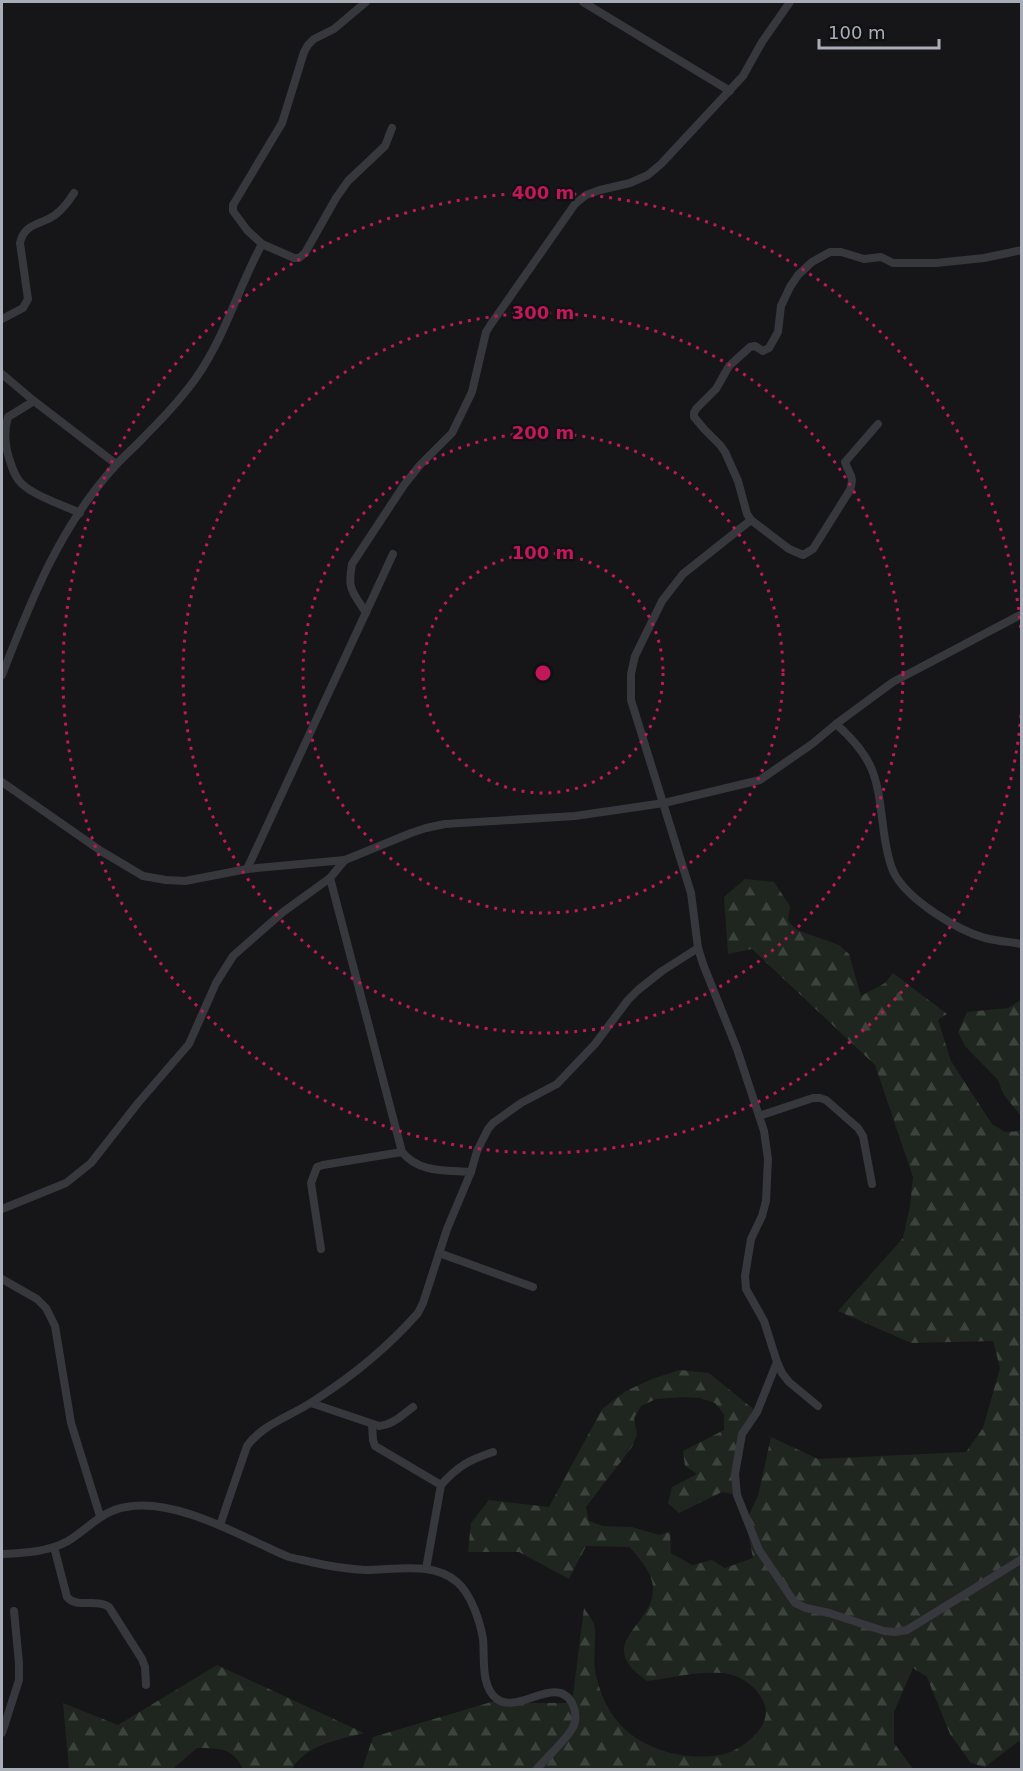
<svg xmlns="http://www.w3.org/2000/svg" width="1023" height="1771" font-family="'DejaVu Sans',sans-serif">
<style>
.forest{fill:url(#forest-firs)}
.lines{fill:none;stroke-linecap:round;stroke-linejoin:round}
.street{stroke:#37383d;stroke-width:8}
.ring{fill:none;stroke:#c2185b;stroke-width:3;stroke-dasharray:3 6}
.centre{fill:#c2185b;stroke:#111113;stroke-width:3}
.ring-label{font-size:18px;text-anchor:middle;font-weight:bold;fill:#c2185b;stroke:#111113;stroke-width:4.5;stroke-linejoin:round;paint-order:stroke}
</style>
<defs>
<pattern id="forest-firs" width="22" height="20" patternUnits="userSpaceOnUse" patternTransform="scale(1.5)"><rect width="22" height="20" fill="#1e261f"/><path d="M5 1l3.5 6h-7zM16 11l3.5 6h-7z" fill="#3c433d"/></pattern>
</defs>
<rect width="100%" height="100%" fill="#161618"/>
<g class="forest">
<path d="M745,879L774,882L790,906L788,921L797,930L839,945L849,954L861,996L885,983L893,973L947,1014L938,1020L951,1061L992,1124L1005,1132L1020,1131L1021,1133V1742L1019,1741L985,1767L971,1763L950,1734L927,1677L913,1668L894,1712V1743L913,1769L362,1770L373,1737L498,1700L512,1703H572L584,1608C587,1613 592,1619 594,1624C597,1638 593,1655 595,1670C598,1688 606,1709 619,1723C643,1751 689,1762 724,1754C742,1749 767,1730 766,1710C765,1703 760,1695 756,1690C747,1680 733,1673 720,1673C696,1671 671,1678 647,1681C591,1642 655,1627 653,1587C652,1571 639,1559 630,1547L586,1546L569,1579L519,1552H468L471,1523L489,1500L549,1507L602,1409L626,1391L652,1379L680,1370L709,1373L757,1412L742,1434L737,1495L722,1492L679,1513L668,1503L672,1487L697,1474L685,1466L683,1451L724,1430V1414L715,1403L700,1398L685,1397L656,1399L641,1406L634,1418L637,1434L632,1447L586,1507L589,1521L603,1526L632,1527L659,1535L670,1532L671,1553L692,1565L712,1560L725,1568L753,1558L746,1521L758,1496L771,1437L818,1459L966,1452L983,1428L1000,1368L993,1341L911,1343L838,1311L903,1238L910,1206L913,1177L875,1065L752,949L728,954L724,897Z"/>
<polygon points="1021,1000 1021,1116 1004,1095 998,1080 965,1046 958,1032 967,1012 1008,1008"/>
<path d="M217,1665L364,1733C338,1740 307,1744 292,1769H243C232,1746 219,1749 197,1748L175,1767V1769H69L63,1703L118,1725Z"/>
</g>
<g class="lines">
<g class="street">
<polyline points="366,2 334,29 314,39 308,45 304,52 282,123 233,205 233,211 247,230 262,244 294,258 299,258 305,253 336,198 348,181 385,146 392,128"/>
<polyline points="583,2 730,91"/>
<path d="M2,319L23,308L28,299L20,243C24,223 41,225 55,215C63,209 69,201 74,193"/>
<polyline points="2,374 34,401 116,464"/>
<path d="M34,401L8,417C4,430 5,445 9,458C12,467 14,476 21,483C34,496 63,505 80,513"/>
<path d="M878,424L845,462C849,475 855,475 850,490L813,549L803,555L789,549L751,520L747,514L738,481L725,452L720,445L705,430L694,417V413L696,409L716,389L729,366L750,347L755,346L763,351L769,348L778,332L781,306L790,287L798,275L812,262L830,252H841L864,259L881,257L893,263H936L984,258L1022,250"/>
<polyline points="751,520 683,574 662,601 635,656 631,674 631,700 691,893 698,948 703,964 737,1049 764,1131 768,1159 766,1201 762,1216 751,1239 745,1276 746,1289 764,1321 777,1362 782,1373 789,1382 818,1406"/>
<path d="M366,613C353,592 347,590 352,564L404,485L420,465L452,433L472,392L486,332L491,324L575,204L586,195L600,190L630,183L648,175L661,164L743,76L762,42L790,2"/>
<path d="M2,675C31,600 60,526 116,465C125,455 136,446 145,436C163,418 181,399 196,378C225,337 238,288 262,244"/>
<path d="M836,724C878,761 877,781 884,833C886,846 888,861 894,873C908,900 957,930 985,938C997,941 1010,942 1022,944"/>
<polyline points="2,782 101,851 143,876 166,880 185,881 247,869 345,860 411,833 426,828 445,824 575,816 664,803 760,780 812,744 836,724 893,682 1022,614"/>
<path d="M345,860L330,878L402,1152C419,1173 445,1170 471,1172"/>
<polyline points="247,869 393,554"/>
<polyline points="759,1116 813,1098 820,1098 826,1100 858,1128 863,1136 872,1184"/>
<polyline points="2,1209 66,1183 91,1163 138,1103 189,1044 216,983 233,956 283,912 330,878"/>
<polyline points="321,1249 311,1183 317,1167 323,1165 402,1152"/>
<polyline points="439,1253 533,1287"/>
<polyline points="2,1279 37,1299 46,1308 55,1326 71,1423 100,1516"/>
<polyline points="777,1362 757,1412 742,1434 735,1474 737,1495 759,1550 795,1603 806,1608 829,1613 884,1631 895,1632 907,1630 1022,1559"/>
<path d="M311,1403L379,1426C393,1425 402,1415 413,1407"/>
<polyline points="372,1424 373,1440 375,1446 441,1485"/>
<path d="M220,1525L247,1446C263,1424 289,1417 312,1402C350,1378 388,1347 418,1313L423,1303L447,1229L471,1172L477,1151L488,1129L493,1123L521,1103L557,1084L595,1044L628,1000L638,990L662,971L698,948"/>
<path d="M54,1547L67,1597C77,1609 97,1598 109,1607L142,1659L145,1667L146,1685"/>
<path d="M2,1554C24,1553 48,1552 68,1541C88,1529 101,1511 126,1507C167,1499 220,1525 256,1542C267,1547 278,1553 289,1557C296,1559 304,1560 311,1562C328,1566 348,1569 365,1570C395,1570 432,1561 457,1582C471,1594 480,1621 483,1639C485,1658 480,1686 497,1699C518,1715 556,1674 572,1703C576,1711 577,1721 572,1729C564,1742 547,1757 536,1770"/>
<path d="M426,1569L441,1485C458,1466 469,1460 493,1452"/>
<polyline points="2,1733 19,1680 19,1663 14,1611"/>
</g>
</g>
<g class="ring">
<circle cx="543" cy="673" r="120"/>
<circle cx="543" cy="673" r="240"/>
<circle cx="543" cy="673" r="360"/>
<path d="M1021 715A480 480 0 1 1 1021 631"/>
</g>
<circle cx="543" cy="673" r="9" class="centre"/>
<g class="ring-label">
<text x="543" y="199">400 m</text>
<text x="543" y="319">300 m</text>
<text x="543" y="439">200 m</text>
<text x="543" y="559">100 m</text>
</g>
<rect width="1023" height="1771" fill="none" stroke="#a8adb8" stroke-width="6"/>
<path d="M819 39v9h120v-9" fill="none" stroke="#a8adb8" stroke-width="3"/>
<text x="828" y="39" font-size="18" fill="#a8adb8" stroke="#111113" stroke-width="4.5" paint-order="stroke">100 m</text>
</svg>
